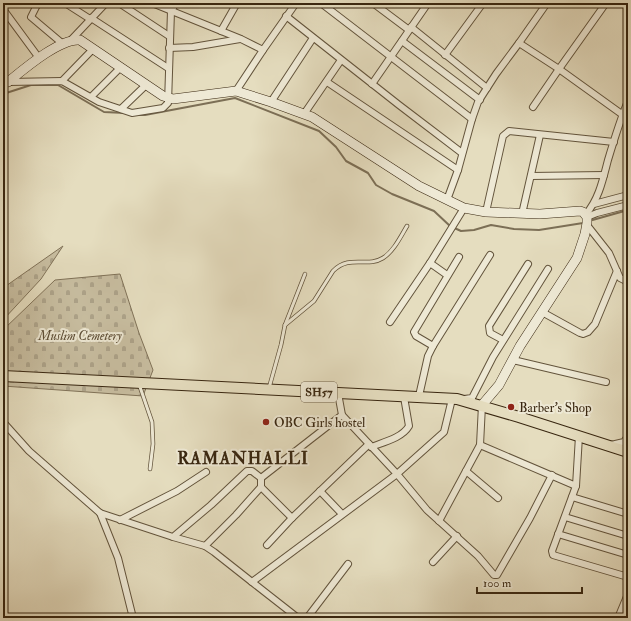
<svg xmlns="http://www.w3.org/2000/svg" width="631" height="621" font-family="'IM FELL Double Pica',serif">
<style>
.cemetery{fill:url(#cemetery-stones);stroke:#807258}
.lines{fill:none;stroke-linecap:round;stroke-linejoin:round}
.stream{stroke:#7c6f56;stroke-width:2}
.lane-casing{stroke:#63543c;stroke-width:4.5}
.street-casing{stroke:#63543c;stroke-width:8}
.secondary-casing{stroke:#382610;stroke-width:10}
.primary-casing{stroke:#382610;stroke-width:12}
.lane{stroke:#eee9d5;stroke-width:3}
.street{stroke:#eee9d5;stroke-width:6}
.secondary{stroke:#eee9d5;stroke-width:9}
.primary{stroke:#e5ddbf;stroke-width:10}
.poi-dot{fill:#8f2418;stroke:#eee9d5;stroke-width:1.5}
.labels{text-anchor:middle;stroke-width:4;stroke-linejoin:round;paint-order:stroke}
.shield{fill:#eee9d5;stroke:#6f604b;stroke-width:1}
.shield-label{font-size:12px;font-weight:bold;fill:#382610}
.park-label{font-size:13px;font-style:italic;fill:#5c4c34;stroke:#eee9d5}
.poi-label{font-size:13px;fill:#382610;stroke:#eee9d5;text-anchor:start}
.district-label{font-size:17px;font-weight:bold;letter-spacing:1px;fill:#382610;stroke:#eee9d5}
</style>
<defs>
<pattern id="cemetery-stones" width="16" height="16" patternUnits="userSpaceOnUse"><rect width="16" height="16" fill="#c8bea1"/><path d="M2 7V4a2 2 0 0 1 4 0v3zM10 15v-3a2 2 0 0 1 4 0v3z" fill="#ada38a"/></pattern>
</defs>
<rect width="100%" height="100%" fill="#e5ddbf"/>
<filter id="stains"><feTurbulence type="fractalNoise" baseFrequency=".005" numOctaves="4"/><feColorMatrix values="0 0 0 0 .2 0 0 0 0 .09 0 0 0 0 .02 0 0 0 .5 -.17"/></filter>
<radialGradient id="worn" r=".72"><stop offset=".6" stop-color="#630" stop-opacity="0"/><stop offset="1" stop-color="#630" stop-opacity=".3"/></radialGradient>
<g class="cemetery">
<polygon points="63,246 41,279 3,320 3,288"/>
<polygon points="120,274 139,333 153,370 143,396 3,386 4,329 55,280"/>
</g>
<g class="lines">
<g class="stream">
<polyline points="3,94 31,85 58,85 104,112 125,113"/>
<polyline points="139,115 145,115 235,98 319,131 336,147 346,161 368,173 376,185 392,194 434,211 450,226 461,231 474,230 491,225 514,229 539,230 583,223"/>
<polyline points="589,221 628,210"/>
</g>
<defs>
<g id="lane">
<path d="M285,325L314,301L333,271C350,254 367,268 383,258C394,251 401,236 407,226"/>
<polyline points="139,384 152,422 153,444 150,469"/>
<polyline points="269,388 281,345 285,325 305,274"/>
</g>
<g id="street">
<polyline points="38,3 31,17 63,44"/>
<polyline points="65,3 90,19"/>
<polyline points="119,3 169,36"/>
<polyline points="152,3 241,39 263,50"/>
<polyline points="321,3 472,119"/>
<polyline points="373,3 409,30"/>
<polyline points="547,3 519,43 559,69 606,3"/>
<polyline points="3,4 4,3"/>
<polyline points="3,9 39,58"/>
<polyline points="286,16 399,105 462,153"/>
<polyline points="91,18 168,68"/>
<polyline points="411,27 487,88"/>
<polyline points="221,31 237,3"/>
<polyline points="70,41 106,3"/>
<polyline points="402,41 480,100"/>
<polyline points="169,48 193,47 240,39"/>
<polyline points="445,55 483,3"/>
<polyline points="62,81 93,49"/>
<polyline points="8,82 62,81 99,102 132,113 163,108 168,103 171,11 176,3"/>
<polyline points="327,82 458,170"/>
<polyline points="372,84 428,3"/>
<polyline points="236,91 263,50 296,3"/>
<polyline points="91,97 121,67"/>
<polyline points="271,102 313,38"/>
<polyline points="533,107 559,69 623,115"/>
<polyline points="121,109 146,85"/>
<polyline points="304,114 341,60"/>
<polyline points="531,176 604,175"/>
<polyline points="447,200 458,170 472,119 478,102 496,74 519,43"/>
<polyline points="594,204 628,195"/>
<polyline points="486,212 503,136 509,131 614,142"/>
<polyline points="522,214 540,135"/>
<path d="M586,214C599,199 603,179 608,160C614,140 620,120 628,101"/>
<polyline points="587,217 597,213 628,205"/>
<polyline points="587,225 609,253 620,278 628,282"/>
<polyline points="430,263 447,275"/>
<polyline points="542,312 580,333 583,334 588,332 595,324 617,271"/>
<polyline points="390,322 430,263 464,208"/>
<polyline points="503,340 490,333 489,326 528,264"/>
<polyline points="433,346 416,336 414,332 459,257"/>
<polyline points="513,360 606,382"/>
<polyline points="338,393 342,415 261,478 261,487 292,518 369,444"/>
<polyline points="416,397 419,396 428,356 433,346 490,255"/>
<polyline points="452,399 444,432 397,474 427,510 478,556 494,575 497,575 530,518 552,475"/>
<polyline points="464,399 472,398 493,357 548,269"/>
<polyline points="3,422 29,451 100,513 173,537 211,505 247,471 252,471 261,478"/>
<polyline points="480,445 576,486 579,436"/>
<polyline points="611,445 624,442 628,436"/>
<path d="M371,447C384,442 402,438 409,426L404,397"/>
<polyline points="466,471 498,498"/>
<polyline points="576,486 552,551 553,555 628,577"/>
<polyline points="320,491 342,514"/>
<polyline points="572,497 628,514"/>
<polyline points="100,513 118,558 133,618"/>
<polyline points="565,517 628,536"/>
<polyline points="120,520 177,491 206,472"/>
<polyline points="439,521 480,445 482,405"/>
<polyline points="558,534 628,555"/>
<polyline points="173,537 205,546 236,515 261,487"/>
<polyline points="267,545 292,518"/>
<polyline points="205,546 214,552 252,582 397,474 342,415"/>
<polyline points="433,562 457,536"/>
<polyline points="252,582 298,618"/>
<polyline points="307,618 348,564"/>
<polyline points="618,618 628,594"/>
</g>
<path id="secondary" d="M3,81L5,83L8,82C24,69 60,38 80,40L163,96L173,99L236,91L271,102L312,117L419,186L464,208L486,212L540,214L580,211L583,212L587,217V223L585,234L577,258L520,346L499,385L482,405"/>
<polyline id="primary" points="3,376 457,399 519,417 628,452"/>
</defs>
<use href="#lane" class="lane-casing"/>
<use href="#street" class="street-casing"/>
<use href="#secondary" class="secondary-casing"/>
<use href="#primary" class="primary-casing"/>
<use href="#lane" class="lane"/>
<use href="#street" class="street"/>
<use href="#secondary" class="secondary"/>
<use href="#primary" class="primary"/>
</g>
<g class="poi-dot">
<circle cx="511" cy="407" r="4"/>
<circle cx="266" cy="422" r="4"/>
</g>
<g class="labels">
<rect class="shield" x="301" y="382" width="36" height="20" rx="3"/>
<g class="shield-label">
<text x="319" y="396">SH57</text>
</g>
<g class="park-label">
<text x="80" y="340">Muslim Cemetery</text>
</g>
<g class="poi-label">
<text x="519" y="412">Barber's Shop</text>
<text x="274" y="427">OBC Girls hostel</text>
</g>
<g class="district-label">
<text x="243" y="464">RAMANHALLI</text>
</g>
</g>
<rect width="631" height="621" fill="none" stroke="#e5ddbf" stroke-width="16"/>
<rect x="4" y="4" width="623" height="613" fill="none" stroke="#382610" stroke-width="2"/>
<rect x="8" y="8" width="615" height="605" fill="none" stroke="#382610"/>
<path d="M477 587v6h105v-6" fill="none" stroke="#382610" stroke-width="2"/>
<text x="483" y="587" font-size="12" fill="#382610" stroke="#eee9d5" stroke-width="3" paint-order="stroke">100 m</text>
<rect width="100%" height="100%" filter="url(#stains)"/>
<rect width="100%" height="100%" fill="url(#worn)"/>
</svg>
